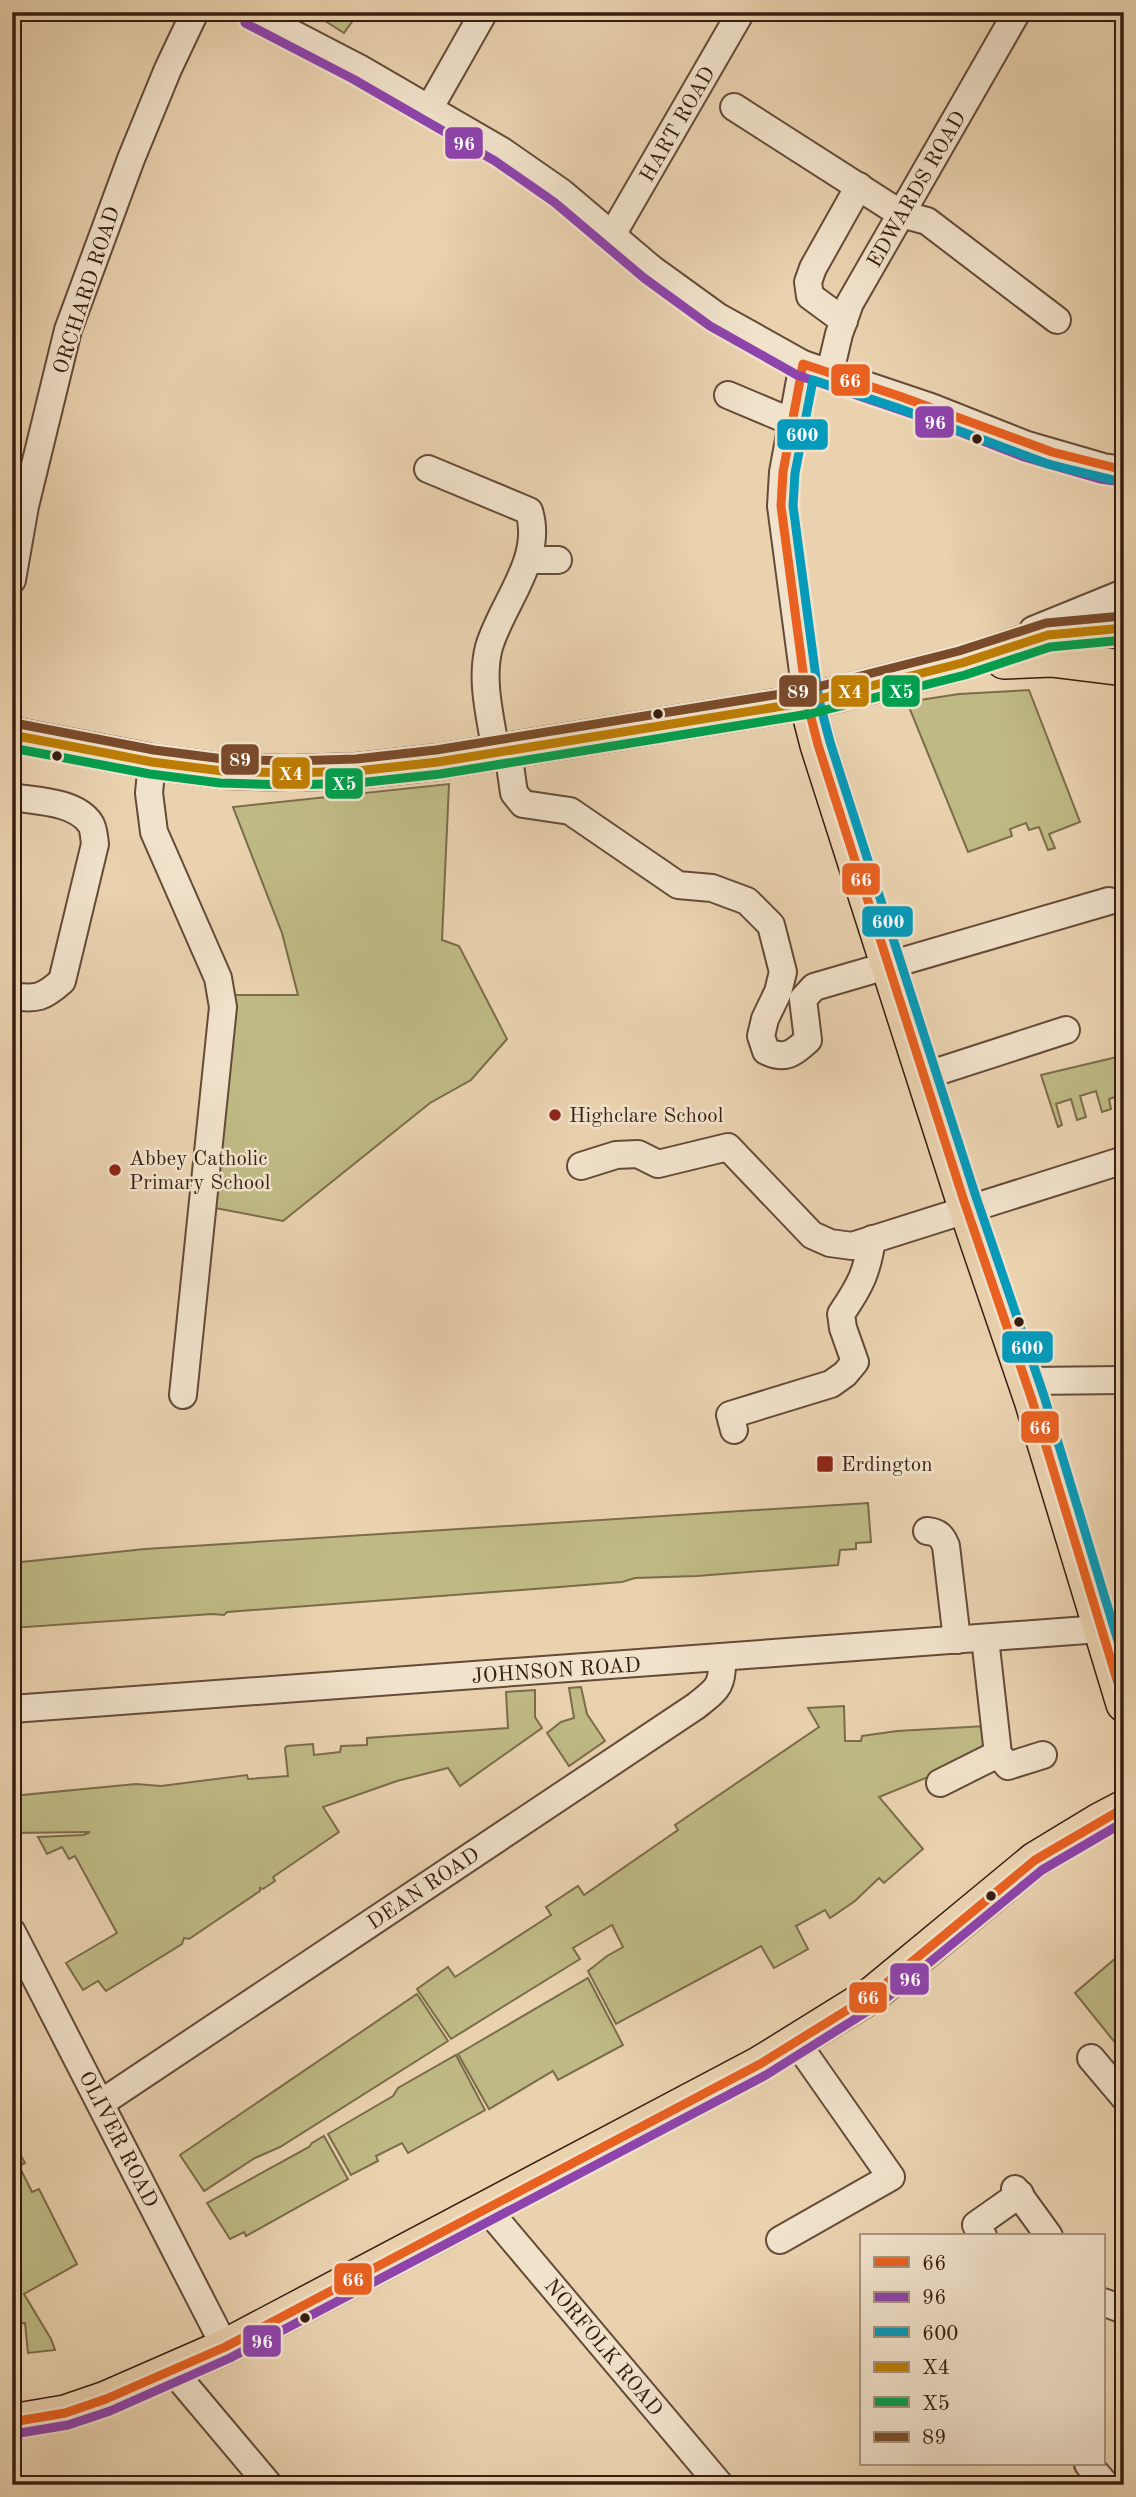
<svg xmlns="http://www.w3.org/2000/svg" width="1136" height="2497" font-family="'Old Standard TT',serif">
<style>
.green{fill:#bfba85;stroke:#7b6c4a;stroke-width:2}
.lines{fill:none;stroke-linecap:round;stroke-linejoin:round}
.minor-casing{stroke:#644b38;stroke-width:30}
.major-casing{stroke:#371e10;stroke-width:38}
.minor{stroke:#f1e2cb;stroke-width:26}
.major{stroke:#ead2af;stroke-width:35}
.bus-1-casing{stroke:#f1e2cb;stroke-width:14}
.bus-2-casing{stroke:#f1e2cb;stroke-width:14}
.bus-3-casing{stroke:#f1e2cb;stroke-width:14}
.bus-4-casing{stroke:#f1e2cb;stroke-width:14}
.bus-5-casing{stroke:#f1e2cb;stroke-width:14}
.bus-6-casing{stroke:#f1e2cb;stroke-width:14}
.bus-1{stroke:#e96121;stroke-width:9}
.bus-2{stroke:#8e44ad;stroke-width:9}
.bus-3{stroke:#069bbb;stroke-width:9}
.bus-4{stroke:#bd7d05;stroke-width:9}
.bus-5{stroke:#039f4e;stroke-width:9}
.bus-6{stroke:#7a4b2a;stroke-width:9}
.bus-dot{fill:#371e10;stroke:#f1e2cb;stroke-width:2.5}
.poi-dot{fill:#8f2418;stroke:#f1e2cb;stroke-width:2.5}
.labels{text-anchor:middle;stroke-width:5;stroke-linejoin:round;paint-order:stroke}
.street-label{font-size:21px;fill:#371e10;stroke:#f1e2cb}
.poi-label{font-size:21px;fill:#371e10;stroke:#f1e2cb;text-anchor:start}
.line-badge{stroke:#f1e2cb;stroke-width:2.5}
.badge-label{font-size:19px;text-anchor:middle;font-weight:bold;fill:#fff}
</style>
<rect width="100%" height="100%" fill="#ead2af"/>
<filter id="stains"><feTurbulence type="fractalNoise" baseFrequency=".00286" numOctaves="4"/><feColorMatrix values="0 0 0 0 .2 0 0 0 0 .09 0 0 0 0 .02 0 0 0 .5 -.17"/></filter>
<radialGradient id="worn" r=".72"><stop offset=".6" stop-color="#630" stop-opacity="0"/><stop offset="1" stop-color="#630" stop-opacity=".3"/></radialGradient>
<g class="green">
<polygon points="311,12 359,12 344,33"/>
<polygon points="1029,690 1080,822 1049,834 1055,848 1048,850 1039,827 1029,830 1026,823 1010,829 1012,836 968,852 907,702 959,694"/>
<polygon points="449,784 442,940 459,946 507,1039 471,1080 430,1103 283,1221 215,1208 232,995 298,995 282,933 233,807"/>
<polygon points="1117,1057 1124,1078 1124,1094 1109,1099 1111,1109 1102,1112 1096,1091 1080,1096 1086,1117 1077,1120 1071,1099 1056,1104 1062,1125 1058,1127 1041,1075"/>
<polygon points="868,1503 871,1542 856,1543 856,1549 840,1550 838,1565 697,1576 635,1578 622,1582 547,1588 227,1612 224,1615 212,1614 12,1628 12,1563 145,1549"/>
<polygon points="581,1687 587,1714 605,1741 569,1766 547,1733 561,1722 574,1718 569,1688"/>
<polygon points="535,1690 535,1717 542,1728 460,1786 448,1768 397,1781 323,1807 339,1832 273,1877 275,1881 263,1889 260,1888 260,1891 189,1939 184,1938 182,1944 106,1991 98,1981 83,1990 66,1963 117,1933 75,1856 69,1859 62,1847 47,1854 38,1837 84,1835 90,1832 12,1833 12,1796 136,1784 161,1786 247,1775 248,1779 288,1776 285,1748 287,1746 313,1744 314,1755 340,1752 341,1746 367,1745 367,1738 508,1728 506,1692"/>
<polygon points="844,1706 845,1741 861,1741 862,1736 897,1731 986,1726 988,1749 970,1760 879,1797 923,1849 884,1883 879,1878 855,1901 830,1918 825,1910 796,1926 808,1949 774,1968 761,1946 616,2024 588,1971 607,1956 623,1947 612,1925 573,1948 580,1959 451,2039 417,1989 448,1967 455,1977 551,1915 546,1907 578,1886 584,1895 678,1830 675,1825 819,1727 808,1708"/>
<polygon points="1124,1951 1124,2039 1117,2045 1075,1993"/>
<polygon points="588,1978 623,2045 558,2080 553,2071 489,2109 458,2054"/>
<polygon points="417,1994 448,2041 280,2147 255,2158 204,2191 180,2155"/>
<polygon points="456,2055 485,2110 408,2153 402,2143 376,2156 378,2161 351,2175 328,2134 393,2096 398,2088"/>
<polygon points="324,2136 348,2179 246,2236 244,2232 230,2239 207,2203 309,2147 312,2143"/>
<polygon points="12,2139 25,2163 19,2166 32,2192 39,2189 77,2264 24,2294 51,2339 55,2350 28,2353 25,2323 12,2324"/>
</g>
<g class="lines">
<defs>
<g id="minor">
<polyline points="251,12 359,68 502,151 561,192 652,269 717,316 803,364 931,407 1027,445 1103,467 1124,470"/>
<polyline points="734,107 901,214 927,221 1057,320"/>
<polyline points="429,109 484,12"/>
<polyline points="612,235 741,12"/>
<polyline points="844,321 810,296 808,282 813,268 859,186"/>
<polyline points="803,364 783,472 781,506 807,702"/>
<polyline points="830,372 839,334 850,303 1017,12"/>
<polyline points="728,395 792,422"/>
<path d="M428,469L529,511C544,559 502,603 489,647C480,681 491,719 496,753"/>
<polyline points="528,560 558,560"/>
<polyline points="12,580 25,506 68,330 131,159 168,69 195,12"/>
<polyline points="1033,630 1124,593"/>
<path d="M508,751L514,793L523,804L570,811L678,885L712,888L747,901L771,925L783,972L778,992L765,1019L761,1036L766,1051C785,1060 793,1054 808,1040L803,999L814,987L1109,901"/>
<polyline points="152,762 149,793 154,832 218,978 223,1007 183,1395"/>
<path d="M12,797C35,801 75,801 90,823C94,828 94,838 95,844L62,981C44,997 37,1000 12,996"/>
<polyline points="924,1076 1066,1030"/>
<polyline points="581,1166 616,1155 638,1154 658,1164 728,1147 812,1235 830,1243 852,1246 1124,1160"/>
<polyline points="1026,1381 1124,1380"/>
<path d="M734,1430L730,1415L831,1384L845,1374L855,1362L843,1328L841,1314C860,1286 867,1273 872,1239"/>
<path d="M927,1531C938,1532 942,1536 946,1546L957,1640"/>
<polyline points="985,1638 998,1754 1008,1766 1043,1755"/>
<polyline points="12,1709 1100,1629"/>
<polyline points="940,1783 998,1754"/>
<polyline points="12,1932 225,2347"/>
<polyline points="1091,2058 1124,2097"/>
<path d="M101,2103L696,1706C717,1689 723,1687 722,1658"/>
<polyline points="1015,2189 1049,2236"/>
<polyline points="488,2210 720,2485"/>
<polyline points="983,2236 976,2225 1020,2194"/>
<polyline points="780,2240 891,2177 797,2043"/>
<polyline points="1103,2302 1124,2310"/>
<polyline points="173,2371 269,2485"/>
<polyline points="1088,2464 1106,2485"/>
</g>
<g id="major">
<polyline points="1004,661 1051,659 1124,668"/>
<polyline points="807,702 818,745 964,1201 1032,1400 1124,1704"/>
<polyline points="12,735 152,762 222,771 291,773 357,771 438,762 807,702 962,663 1048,635 1124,628"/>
<polyline points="12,2422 65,2413 106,2399 225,2347 760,2064 873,1994 1035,1860 1101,1820 1124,1808"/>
</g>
</defs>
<use href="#minor" class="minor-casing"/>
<use href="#major" class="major-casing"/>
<use href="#minor" class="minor"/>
<use href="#major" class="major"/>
<defs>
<g id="bus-1">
<polyline points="1124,470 1052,452 902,397 803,364 783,472 781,506 807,702 818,745 964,1201 1032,1400 1124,1703"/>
<polyline points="12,2422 65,2413 106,2399 225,2347 760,2064 873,1994 1035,1860 1124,1808"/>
</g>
<g id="bus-2">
<polyline points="245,23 353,79 495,161 554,202 644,278 710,326 797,375 927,419 1024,457 1100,479 1122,482"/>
<polyline points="14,2434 68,2425 110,2411 230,2358 766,2075 879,2004 1042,1870 1124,1822"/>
</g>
<polyline id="bus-3" points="1122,482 1048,464 898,408 813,380 795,473 793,506 819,700 830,742 976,1197 1044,1396 1124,1661"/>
<polyline id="bus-4" points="12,735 152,762 222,771 291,773 357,771 438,762 807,702 962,663 1048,635 1124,628"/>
<polyline id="bus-5" points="12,748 150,774 220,783 291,785 358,783 440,774 809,714 965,675 1050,647 1124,640"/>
<polyline id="bus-6" points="14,723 154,750 223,759 291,761 356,759 436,750 805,690 959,651 1046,623 1123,616"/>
</defs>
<use href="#bus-1" class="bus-1-casing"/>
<use href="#bus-2" class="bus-2-casing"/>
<use href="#bus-3" class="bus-3-casing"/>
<use href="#bus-4" class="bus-4-casing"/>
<use href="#bus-5" class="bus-5-casing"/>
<use href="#bus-6" class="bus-6-casing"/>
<use href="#bus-1" class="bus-1"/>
<use href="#bus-2" class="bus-2"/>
<use href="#bus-3" class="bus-3"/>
<use href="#bus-4" class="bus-4"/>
<use href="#bus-5" class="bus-5"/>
<use href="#bus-6" class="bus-6"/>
</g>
<g class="bus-dot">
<circle cx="977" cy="439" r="6"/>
<circle cx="658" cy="714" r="6"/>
<circle cx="57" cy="756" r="6"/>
<circle cx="1019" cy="1322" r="6"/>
<circle cx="991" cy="1896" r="6"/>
<circle cx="305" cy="2318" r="6"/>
</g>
<g class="poi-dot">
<circle cx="555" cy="1115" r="7"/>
<circle cx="115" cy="1170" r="7"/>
<rect x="816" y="1455" width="18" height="18" rx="3.5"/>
</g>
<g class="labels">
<g class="street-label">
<text transform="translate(677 124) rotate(-60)" y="7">HART ROAD</text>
<text transform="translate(916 189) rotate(-60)" y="7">EDWARDS ROAD</text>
<text transform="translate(86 290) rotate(-72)" y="7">ORCHARD ROAD</text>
<text transform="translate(556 1670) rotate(-4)" y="7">JOHNSON ROAD</text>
<text transform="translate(423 1888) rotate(-34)" y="7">DEAN ROAD</text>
<text transform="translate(119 2139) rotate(63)" y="7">OLIVER ROAD</text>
<text transform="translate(604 2347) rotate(50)" y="7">NORFOLK ROAD</text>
</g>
<g class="poi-label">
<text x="569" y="1122">Highclare School</text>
<text x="129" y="1165">Abbey Catholic<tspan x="129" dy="24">Primary School</tspan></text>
<text x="841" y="1471">Erdington</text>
</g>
</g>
<g class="line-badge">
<rect x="444" y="126" width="40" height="34" rx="7" fill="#8e44ad"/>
<rect x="830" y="363" width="41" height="34" rx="7" fill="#e96121"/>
<rect x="914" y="405" width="41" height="34" rx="7" fill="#8e44ad"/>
<rect x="776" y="418" width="53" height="33" rx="7" fill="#069bbb"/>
<rect x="881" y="674" width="40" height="34" rx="7" fill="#039f4e"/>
<rect x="778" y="674" width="40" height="34" rx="7" fill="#7a4b2a"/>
<rect x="830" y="674" width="40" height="34" rx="7" fill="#bd7d05"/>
<rect x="220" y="743" width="40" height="33" rx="7" fill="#7a4b2a"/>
<rect x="271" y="756" width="40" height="34" rx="7" fill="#bd7d05"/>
<rect x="324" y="767" width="40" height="33" rx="7" fill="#039f4e"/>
<rect x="841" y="862" width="40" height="34" rx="7" fill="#e96121"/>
<rect x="861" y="905" width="53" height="33" rx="7" fill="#069bbb"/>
<rect x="1001" y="1330" width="53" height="34" rx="7" fill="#069bbb"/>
<rect x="1020" y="1410" width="40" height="34" rx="7" fill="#e96121"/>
<rect x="889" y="1962" width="41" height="34" rx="7" fill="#8e44ad"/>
<rect x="848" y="1981" width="40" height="33" rx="7" fill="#e96121"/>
<rect x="333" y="2262" width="40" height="34" rx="7" fill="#e96121"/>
<rect x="242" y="2324" width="40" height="34" rx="7" fill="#8e44ad"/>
</g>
<g class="badge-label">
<text x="464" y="150">96</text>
<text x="850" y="387">66</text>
<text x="935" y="429">96</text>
<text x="802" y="441">600</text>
<text x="901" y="698">X5</text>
<text x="798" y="698">89</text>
<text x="850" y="698">X4</text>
<text x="240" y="766">89</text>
<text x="291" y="780">X4</text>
<text x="344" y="790">X5</text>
<text x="861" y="886">66</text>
<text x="888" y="928">600</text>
<text x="1027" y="1354">600</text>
<text x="1040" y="1434">66</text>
<text x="910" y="1986">96</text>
<text x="868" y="2004">66</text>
<text x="353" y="2286">66</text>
<text x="262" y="2348">96</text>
</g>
<rect width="1136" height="2497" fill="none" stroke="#ead2af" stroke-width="42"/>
<rect x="14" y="14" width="1108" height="2469" fill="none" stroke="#371e10" stroke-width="3.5"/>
<rect x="21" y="21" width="1094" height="2455" fill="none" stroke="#371e10" stroke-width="2"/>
<rect x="860" y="2234" width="245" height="231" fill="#f1e2cb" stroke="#a79480" stroke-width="2"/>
<rect x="874" y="2257" width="35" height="10" fill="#e96121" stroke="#a79480" stroke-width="2"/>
<text x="922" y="2270" font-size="21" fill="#371e10">66</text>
<rect x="874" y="2292" width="35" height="10" fill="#8e44ad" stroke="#a79480" stroke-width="2"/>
<text x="922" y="2304" font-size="21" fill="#371e10">96</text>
<rect x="874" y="2327" width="35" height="10" fill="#069bbb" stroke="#a79480" stroke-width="2"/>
<text x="922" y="2340" font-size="21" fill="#371e10">600</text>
<rect x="874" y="2362" width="35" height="10" fill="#bd7d05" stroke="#a79480" stroke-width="2"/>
<text x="922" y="2374" font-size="21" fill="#371e10">X4</text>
<rect x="874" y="2397" width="35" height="10" fill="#039f4e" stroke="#a79480" stroke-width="2"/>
<text x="922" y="2410" font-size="21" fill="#371e10">X5</text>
<rect x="874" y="2432" width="35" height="10" fill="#7a4b2a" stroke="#a79480" stroke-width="2"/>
<text x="922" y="2444" font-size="21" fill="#371e10">89</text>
<rect width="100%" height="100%" filter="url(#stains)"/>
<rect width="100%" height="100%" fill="url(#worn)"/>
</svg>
